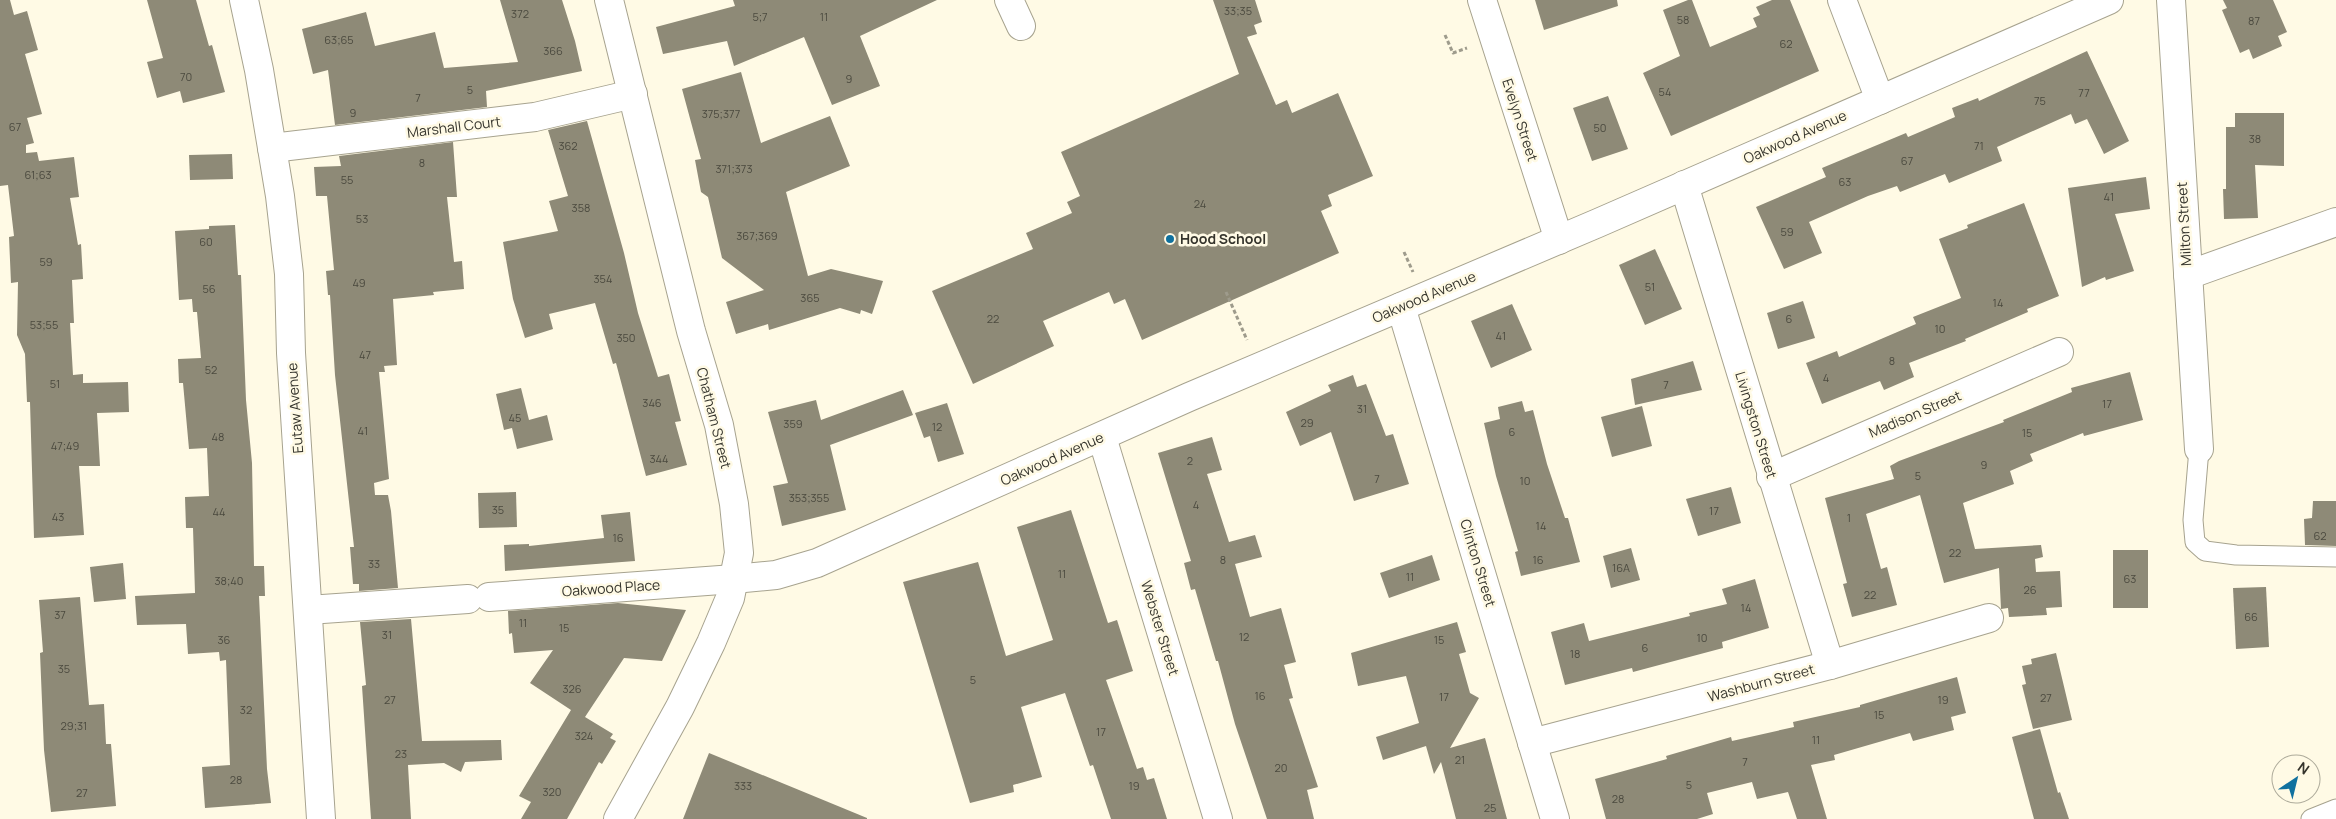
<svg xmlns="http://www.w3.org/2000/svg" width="2336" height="819" font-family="Manrope,sans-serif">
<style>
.building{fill:#8e8a77}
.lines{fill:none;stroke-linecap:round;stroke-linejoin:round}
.lane-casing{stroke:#a7a38f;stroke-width:21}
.street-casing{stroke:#a7a38f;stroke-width:30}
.secondary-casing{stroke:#a7a38f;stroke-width:30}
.path{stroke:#9e9b8c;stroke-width:3;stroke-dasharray:4 2.5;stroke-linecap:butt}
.lane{stroke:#fff;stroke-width:19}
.street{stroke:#fff;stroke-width:28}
.secondary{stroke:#fff;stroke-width:28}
.poi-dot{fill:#10719f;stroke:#fffae5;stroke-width:2}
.labels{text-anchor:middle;stroke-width:5;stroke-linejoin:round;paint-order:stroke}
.number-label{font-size:11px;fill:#4b4a3f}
.street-label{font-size:14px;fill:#35342c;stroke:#fffae5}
.poi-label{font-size:14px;font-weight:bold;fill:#35342c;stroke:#fffae5;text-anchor:start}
</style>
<rect width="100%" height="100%" fill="#fffae5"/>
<g class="building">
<polygon points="0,0 10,0 14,15 27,11 38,50 25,54 42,114 27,118 34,143 26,145 26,153 37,152 39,161 74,157 79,197 70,198 78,245 81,244 83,279 72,280 74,323 70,323 73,375 83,374 83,383 128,382 129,412 97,413 100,466 79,466 84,535 34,538 30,402 27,402 25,354 17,335 18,282 11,283 9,237 14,236 8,185 0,186"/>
<polygon points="147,0 196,0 209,46 212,45 225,92 183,103 180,91 157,98 147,62 163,58"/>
<polygon points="500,0 562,0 575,41 582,71 486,91 487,107 335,125 328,70 313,74 302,29 366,12 375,46 435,32 444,68 518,62"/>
<polygon points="733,0 937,0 860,36 880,86 832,105 804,37 734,66 727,41 663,54 656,27 735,6"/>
<polygon points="1213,0 1255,0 1262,22 1254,25 1257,34 1247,37 1276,105 1287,100 1292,113 1338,93 1373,176 1328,195 1332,206 1321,211 1339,253 1142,340 1125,299 1114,304 1109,292 1043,321 1054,346 973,384 932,291 1033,249 1026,233 1072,213 1067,202 1080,196 1061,152 1239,74"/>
<polygon points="1535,0 1617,0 1618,6 1544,30"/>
<polygon points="1688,0 1692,0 1710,47 1757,27 1753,18 1760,15 1756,7 1772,0 1790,0 1819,71 1671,136 1643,73 1680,56 1663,10"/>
<polygon points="2223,0 2273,0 2287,32 2278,36 2282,46 2253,59 2249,49 2240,53 2222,10 2227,8"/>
<polygon points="2087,51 2129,141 2104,154 2087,119 2075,124 2071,114 1997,147 2002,161 1949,183 1945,174 1900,192 1897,186 1868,196 1809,222 1822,253 1784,269 1756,207 1826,177 1822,168 1906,133 1908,137 1955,117 1952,108 1978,98 1979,101"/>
<polygon points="741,72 761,143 830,116 850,166 786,192 808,276 831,269 883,281 872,314 861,310 860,314 840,308 769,330 768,324 736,334 726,302 764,290 722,258 708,197 701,192 695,160 701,159 682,89"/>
<polygon points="1608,96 1628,149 1592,161 1573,108"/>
<polygon points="2235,113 2284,113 2284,166 2255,165 2258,218 2224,219 2223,189 2226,189 2226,127 2235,127"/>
<polygon points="587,121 624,253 638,313 658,377 669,374 681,421 675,422 687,465 646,476 616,363 613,364 595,303 549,314 553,329 525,338 513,299 503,242 558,231 549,201 568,196 548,130"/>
<polygon points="453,142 457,197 447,197 454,262 462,261 464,289 433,292 434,295 393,299 397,365 384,366 385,372 379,372 389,479 374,483 375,495 388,495 391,511 398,588 359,591 359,584 353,584 350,547 354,547 335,375 330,295 328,295 326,271 334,270 327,196 316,196 314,167 341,166 339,156"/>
<polygon points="232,154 233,179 190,180 189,155"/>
<polygon points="2146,177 2150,209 2115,214 2134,271 2106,280 2105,277 2082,287 2068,188"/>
<polygon points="2024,203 2059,296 2027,309 2028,312 1965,339 1966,341 1909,363 1914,377 1884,390 1880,381 1822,404 1806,363 1837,351 1839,357 1916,324 1913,317 1961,298 1939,239 1968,228 1967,225"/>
<polygon points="235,225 238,275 241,275 246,400 252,463 254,566 264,566 265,596 259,596 267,769 271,803 205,808 202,767 230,765 226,660 220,661 219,652 188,654 186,624 137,625 135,596 195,593 193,528 186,528 185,497 209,496 207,448 189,449 183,383 179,383 178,359 201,358 197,312 193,312 192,299 179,300 175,231 209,229 209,226"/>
<polygon points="1655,249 1682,309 1645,325 1619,265"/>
<polygon points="1803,301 1815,338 1778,349 1767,313"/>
<polygon points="1512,304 1532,350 1491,368 1471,321"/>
<polygon points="1693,361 1702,390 1635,405 1631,379"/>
<polygon points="2130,372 2143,420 2084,436 2083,433 2030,454 2033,461 2010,471 2014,484 1963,503 1975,549 2041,545 2043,557 2035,559 2036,572 2060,571 2062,607 2046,608 2047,615 2009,617 2008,608 2001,609 1999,568 1944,583 1920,495 1866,514 1881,569 1887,567 1897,605 1852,617 1843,584 1847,583 1825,498 1894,479 1890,466 1899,461 2004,422 2003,420 2072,392 2071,388"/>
<polygon points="1353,375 1357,387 1366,384 1386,436 1393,434 1409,484 1354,501 1331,432 1300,446 1286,412 1331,391 1328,385"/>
<polygon points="521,388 529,420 547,415 553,440 517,449 512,428 504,430 496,394"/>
<polygon points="903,390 913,415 830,445 846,510 782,526 773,486 788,483 768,412 816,400 821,420"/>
<polygon points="1522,401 1525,412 1533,410 1547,464 1565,518 1568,518 1580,562 1521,576 1515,552 1518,551 1496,476 1484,423 1500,419 1498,407"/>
<polygon points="947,403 964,454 938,462 930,436 924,438 915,413"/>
<polygon points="1642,406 1652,446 1612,457 1601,417"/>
<polygon points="1212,437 1222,470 1207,474 1229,542 1255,535 1262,557 1235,564 1250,617 1281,608 1296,662 1284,665 1293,698 1289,699 1318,787 1307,790 1314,819 1267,819 1235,724 1218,661 1216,661 1195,589 1191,590 1184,563 1191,561 1158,453"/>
<polygon points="1731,487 1741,523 1698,536 1686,499"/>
<polygon points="516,492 517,527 479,528 478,493"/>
<polygon points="2313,501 2336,501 2336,546 2305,545 2304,519 2312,518"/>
<polygon points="1071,510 1108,623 1117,620 1133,671 1106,680 1137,769 1143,767 1147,780 1154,778 1167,819 1111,819 1093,765 1090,766 1065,693 1021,707 1042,777 1013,785 1014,792 970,803 903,582 978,562 1006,656 1053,640 1017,527"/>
<polygon points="630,512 635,561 505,571 504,545 529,544 529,546 604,538 601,515"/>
<polygon points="1631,548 1640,580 1611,588 1603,556"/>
<rect x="2113" y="550" width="35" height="58"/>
<polygon points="1432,555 1440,580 1389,598 1380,573"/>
<polygon points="123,563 126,599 94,602 90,567"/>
<polygon points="1755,579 1769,628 1722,642 1723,648 1633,672 1632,668 1565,685 1551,632 1584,623 1589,641 1690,616 1689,613 1727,604 1722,589"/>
<polygon points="2266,587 2269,647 2236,649 2233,588"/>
<polygon points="80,597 89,705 104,704 106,744 111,744 116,806 51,812 44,750 40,653 43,652 39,600"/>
<polygon points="618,603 686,610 662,661 624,658 585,717 613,734 610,738 616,741 602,764 599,762 567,819 521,819 531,802 519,796 571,710 530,683 553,650 514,653 512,633 509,634 508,611"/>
<polygon points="411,619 422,741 501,740 502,760 465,762 461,772 444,763 408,765 411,819 371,819 362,686 366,685 360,622"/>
<polygon points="1457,622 1466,652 1459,654 1470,693 1479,698 1450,748 1485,738 1507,819 1456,819 1441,762 1434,774 1426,746 1383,760 1376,737 1419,723 1406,676 1358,686 1351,653"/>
<polygon points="2056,653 2072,720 2033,729 2022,685 2026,684 2022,666 2032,664 2031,659"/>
<polygon points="1957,677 1966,713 1951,717 1954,730 1913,741 1910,733 1834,755 1835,760 1811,765 1827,819 1797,819 1788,792 1757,799 1752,782 1707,793 1713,814 1697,819 1606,819 1595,779 1667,759 1666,756 1731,737 1732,741 1794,727 1793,722 1860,707 1860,705"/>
<polygon points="2040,729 2058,793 2060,792 2069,819 2034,819 2012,737"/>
<polygon points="709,753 867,818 867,819 683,819"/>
</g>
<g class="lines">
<defs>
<g id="lane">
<polyline points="2199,449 2193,520 2195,542 2205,551 2236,555 2336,557"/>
<polyline points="2311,819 2336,809"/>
</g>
<g id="street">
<polyline points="244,0 259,70 280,196 289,274 291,353 321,819"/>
<polyline points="1009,0 1021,26"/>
<polyline points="1482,0 1559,240"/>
<polyline points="1842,0 1880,100"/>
<polyline points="2171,0 2199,449"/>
<polyline points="272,148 535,117 633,94"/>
<polyline points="1684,185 1830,665"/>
<polyline points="2188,275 2336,222"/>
<polyline points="1401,307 1555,819"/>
<polyline points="1102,437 1218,819"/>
<polyline points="1771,477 2059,352"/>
<polyline points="489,597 734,579 776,575 817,563 1189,397 1598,223 2109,0"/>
<polyline points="308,610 468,599"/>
<polyline points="1532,743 1830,665 1989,618"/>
</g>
<polyline id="secondary" points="609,0 691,331 719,425 734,504 739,553 730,598 711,643 680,707 618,819"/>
</defs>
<use href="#lane" class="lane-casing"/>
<use href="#street" class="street-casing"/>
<use href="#secondary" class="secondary-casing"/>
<g class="path">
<polyline points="1445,35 1453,53 1467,48"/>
<polyline points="1404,252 1413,272"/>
<polyline points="1226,292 1247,340"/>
</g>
<use href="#lane" class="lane"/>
<use href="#street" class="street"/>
<use href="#secondary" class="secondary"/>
</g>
<circle class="poi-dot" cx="1170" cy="239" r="5"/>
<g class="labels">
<g class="number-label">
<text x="1238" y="15">33;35</text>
<text x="520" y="18">372</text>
<text x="760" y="21">5;7</text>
<text x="824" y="21">11</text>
<text x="1683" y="24">58</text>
<text x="2254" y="25">87</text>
<text x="339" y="44">63;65</text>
<text x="1786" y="48">62</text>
<text x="553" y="55">366</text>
<text x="186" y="81">70</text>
<text x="849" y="83">9</text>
<text x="470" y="94">5</text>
<text x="1665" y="96">54</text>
<text x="2084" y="97">77</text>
<text x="418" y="102">7</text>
<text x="2040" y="105">75</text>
<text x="353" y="117">9</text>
<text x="721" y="118">375;377</text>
<text x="15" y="131">67</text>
<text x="1600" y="132">50</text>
<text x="2255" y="143">38</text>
<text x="568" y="150">362</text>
<text x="1979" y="150">71</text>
<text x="1907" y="165">67</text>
<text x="422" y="167">8</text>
<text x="734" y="173">371;373</text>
<text x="38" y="179">61;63</text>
<text x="347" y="184">55</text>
<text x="1845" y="186">63</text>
<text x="2109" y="201">41</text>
<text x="1200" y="208">24</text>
<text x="581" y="212">358</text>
<text x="362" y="223">53</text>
<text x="1787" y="236">59</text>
<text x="757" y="240">367;369</text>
<text x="206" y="246">60</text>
<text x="46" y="266">59</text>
<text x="603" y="283">354</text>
<text x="359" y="287">49</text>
<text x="1650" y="291">51</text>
<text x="209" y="293">56</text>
<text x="810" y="302">365</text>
<text x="1998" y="307">14</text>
<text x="993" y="323">22</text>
<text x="1789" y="323">6</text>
<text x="44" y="329">53;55</text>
<text x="1940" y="333">10</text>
<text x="1501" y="340">41</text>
<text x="626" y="342">350</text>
<text x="365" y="359">47</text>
<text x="1892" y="365">8</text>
<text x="211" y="374">52</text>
<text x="1826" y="382">4</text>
<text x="55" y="388">51</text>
<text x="1666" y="389">7</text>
<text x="652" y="407">346</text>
<text x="2107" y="408">17</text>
<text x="1362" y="413">31</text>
<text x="515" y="422">45</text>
<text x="1307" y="427">29</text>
<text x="793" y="428">359</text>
<text x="937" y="431">12</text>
<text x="363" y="435">41</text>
<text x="1512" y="436">6</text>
<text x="2027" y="437">15</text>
<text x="218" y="441">48</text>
<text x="65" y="450">47;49</text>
<text x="659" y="463">344</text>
<text x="1190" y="465">2</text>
<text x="1984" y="469">9</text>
<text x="1918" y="480">5</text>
<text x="1377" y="483">7</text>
<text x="1525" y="485">10</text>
<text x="809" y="502">353;355</text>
<text x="1196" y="509">4</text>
<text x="498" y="514">35</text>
<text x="1714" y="515">17</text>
<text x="219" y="516">44</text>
<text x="58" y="521">43</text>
<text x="1849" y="522">1</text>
<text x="1541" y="530">14</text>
<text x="2320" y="540">62</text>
<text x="618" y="542">16</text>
<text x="1955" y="557">22</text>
<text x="1223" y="564">8</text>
<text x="1538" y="564">16</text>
<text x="374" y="568">33</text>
<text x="1621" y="572">16A</text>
<text x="1062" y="578">11</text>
<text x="1410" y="581">11</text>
<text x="2130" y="583">63</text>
<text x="229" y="585">38;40</text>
<text x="2030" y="594">26</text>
<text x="1870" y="599">22</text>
<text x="1746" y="612">14</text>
<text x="60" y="619">37</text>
<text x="2251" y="621">66</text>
<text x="523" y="627">11</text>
<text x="564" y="632">15</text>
<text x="387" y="639">31</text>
<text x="1244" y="641">12</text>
<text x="1702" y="642">10</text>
<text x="224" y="644">36</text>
<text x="1439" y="644">15</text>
<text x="1645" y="652">6</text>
<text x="1575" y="658">18</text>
<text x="64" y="673">35</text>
<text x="973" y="684">5</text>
<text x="572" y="693">326</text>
<text x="1260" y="700">16</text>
<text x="1444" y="701">17</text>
<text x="2046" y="702">27</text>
<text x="390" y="704">27</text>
<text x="1943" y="704">19</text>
<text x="246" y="714">32</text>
<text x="1879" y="719">15</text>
<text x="74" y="730">29;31</text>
<text x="1101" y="736">17</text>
<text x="584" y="740">324</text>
<text x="1816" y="744">11</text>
<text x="401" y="758">23</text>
<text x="1460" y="764">21</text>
<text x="1745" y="766">7</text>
<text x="1281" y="772">20</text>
<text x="236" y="784">28</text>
<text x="1689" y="789">5</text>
<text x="743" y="790">333</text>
<text x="1134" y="790">19</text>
<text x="552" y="796">320</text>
<text x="82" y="797">27</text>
<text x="1618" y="803">28</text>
<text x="1490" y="812">25</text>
</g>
<g class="street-label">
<text transform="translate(1520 120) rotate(72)" y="5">Evelyn Street</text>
<text transform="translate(454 127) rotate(-7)" y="5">Marshall Court</text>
<text transform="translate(1795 137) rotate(-24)" y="5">Oakwood Avenue</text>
<text transform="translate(2184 224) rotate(-93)" y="5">Milton Street</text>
<text transform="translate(1424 297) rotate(-23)" y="5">Oakwood Avenue</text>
<text transform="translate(295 408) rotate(-94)" y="5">Eutaw Avenue</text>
<text transform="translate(1915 414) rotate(-23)" y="5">Madison Street</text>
<text transform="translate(714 418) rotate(76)" y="5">Chatham Street</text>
<text transform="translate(1756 425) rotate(73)" y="5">Livingston Street</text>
<text transform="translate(1052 459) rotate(-24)" y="5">Oakwood Avenue</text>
<text transform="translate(1478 563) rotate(73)" y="5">Clinton Street</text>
<text transform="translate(611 588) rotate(-4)" y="5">Oakwood Place</text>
<text transform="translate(1160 628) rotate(73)" y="5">Webster Street</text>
<text transform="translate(1761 683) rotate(-15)" y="5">Washburn Street</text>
</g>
<g class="poi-label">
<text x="1180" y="244">Hood School</text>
</g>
</g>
<g transform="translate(2296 779) rotate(35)"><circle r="24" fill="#fffae5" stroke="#aeab9b"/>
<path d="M0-4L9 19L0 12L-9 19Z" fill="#10719f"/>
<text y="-8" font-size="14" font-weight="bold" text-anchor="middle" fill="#35342c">N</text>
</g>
</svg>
